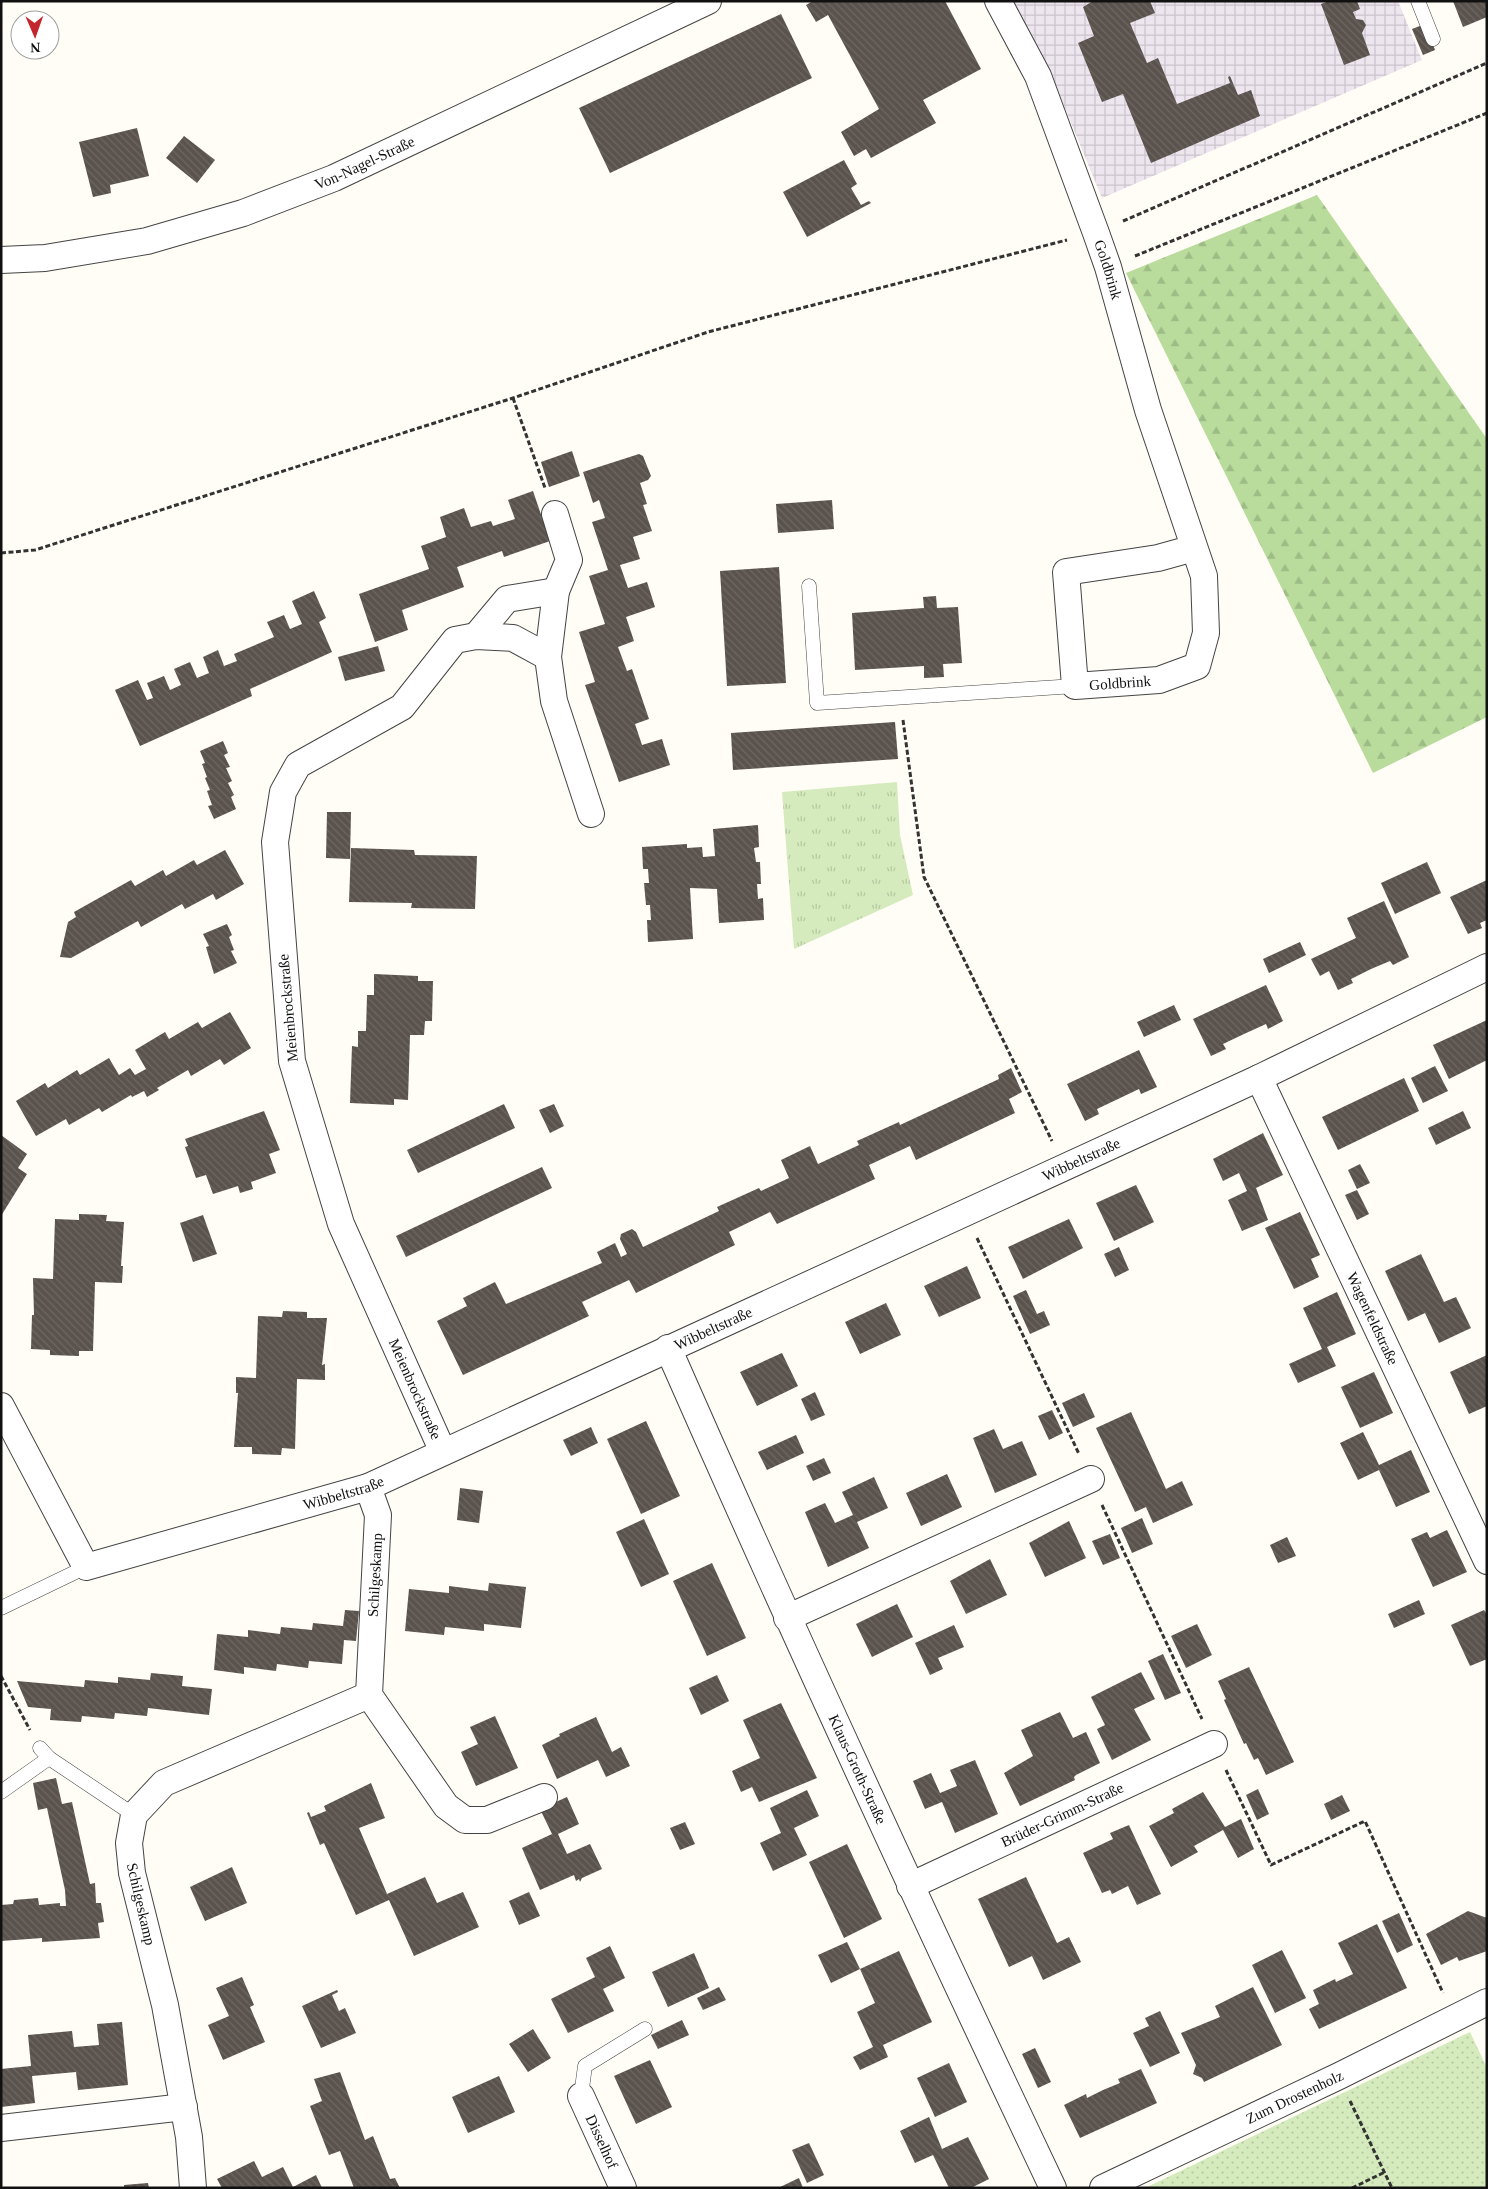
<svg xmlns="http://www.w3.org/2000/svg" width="1488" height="2189" font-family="'Times New Roman',serif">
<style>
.industrial{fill:url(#industrial-grid)}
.grass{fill:url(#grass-dots)}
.forest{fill:url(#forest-firs)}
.park{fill:url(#park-tufts)}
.building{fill:url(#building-back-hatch)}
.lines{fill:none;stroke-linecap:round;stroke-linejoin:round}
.lane-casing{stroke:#444;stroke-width:15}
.street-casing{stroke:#444;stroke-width:28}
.path{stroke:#333;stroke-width:3;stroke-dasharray:5 2.5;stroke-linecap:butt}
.lane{stroke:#fff;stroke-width:14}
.street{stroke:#fff;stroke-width:26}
.labels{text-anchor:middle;stroke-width:5;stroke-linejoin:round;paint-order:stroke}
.street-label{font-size:15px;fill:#111;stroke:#fff}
</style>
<defs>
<pattern id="industrial-grid" width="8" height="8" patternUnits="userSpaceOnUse" patternTransform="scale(1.25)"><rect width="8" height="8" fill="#eee6ef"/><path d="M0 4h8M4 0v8" fill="none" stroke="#cbc4cc"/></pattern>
<pattern id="grass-dots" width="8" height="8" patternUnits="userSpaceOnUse" patternTransform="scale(1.25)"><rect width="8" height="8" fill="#d5ebbd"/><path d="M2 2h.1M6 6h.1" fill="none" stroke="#b6c8a1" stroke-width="1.8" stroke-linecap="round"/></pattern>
<pattern id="forest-firs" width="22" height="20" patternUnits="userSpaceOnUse" patternTransform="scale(1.25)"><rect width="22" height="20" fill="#b9dc9c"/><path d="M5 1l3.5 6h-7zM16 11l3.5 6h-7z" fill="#9ebc85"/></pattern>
<pattern id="park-tufts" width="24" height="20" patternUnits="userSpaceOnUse" patternTransform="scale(1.25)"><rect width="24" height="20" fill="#d5ebbd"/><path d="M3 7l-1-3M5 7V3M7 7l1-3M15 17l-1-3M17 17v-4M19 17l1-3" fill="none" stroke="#b6c8a1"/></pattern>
<pattern id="building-back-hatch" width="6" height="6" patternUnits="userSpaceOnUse" patternTransform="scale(1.25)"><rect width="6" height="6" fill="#5a524d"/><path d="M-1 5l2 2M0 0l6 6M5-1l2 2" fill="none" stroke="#6d6662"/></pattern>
</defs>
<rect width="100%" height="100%" fill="#fffdf5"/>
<polygon class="industrial" points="1013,1 1398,1 1422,60 1102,198 1048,67"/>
<polygon class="grass" points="1470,2032 1487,2068 1487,2188 1145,2188"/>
<polygon class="forest" points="1317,195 1487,439 1487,717 1373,773 1126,273"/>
<polygon class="park" points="897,782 900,835 913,895 794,949 782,792"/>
<g class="building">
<polygon points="813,1 945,1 981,69 923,100 936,123 871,158 866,149 854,156 841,132 879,109 828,15 816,22 806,5"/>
<polygon points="1093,1 1150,1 1155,13 1130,23 1147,63 1158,58 1177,104 1230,83 1228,77 1230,76 1238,95 1251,90 1260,116 1151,163 1123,94 1102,102 1078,43 1094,36 1083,7"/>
<polygon points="1329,1 1357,1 1360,9 1353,12 1356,19 1363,20 1366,25 1362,33 1370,55 1344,65 1321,4"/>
<polygon points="1453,1 1487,1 1487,17 1463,27"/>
<polygon points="781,14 812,78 610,173 579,108"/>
<polygon points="1425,24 1435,50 1423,55 1412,29"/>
<polygon points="137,128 149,176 110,185 111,193 93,197 79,142"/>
<polygon points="184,136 215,160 197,183 166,158"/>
<polygon points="844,160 857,184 851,188 861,205 869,201 871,203 807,237 783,192"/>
<polygon points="572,451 580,476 549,487 541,462"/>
<polygon points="639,454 643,456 651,476 648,480 640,483 647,504 643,505 652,531 633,537 640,559 620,565 628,588 647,582 655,607 626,617 634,641 618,647 627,671 632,669 649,719 635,724 642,745 662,739 670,765 619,782 585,685 595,682 579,632 605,624 589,576 608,570 592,522 605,518 599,500 593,503 583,472"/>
<polygon points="533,491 550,541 504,557 502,551 457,567 464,587 402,610 408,630 375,642 359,594 429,569 421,546 446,537 440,517 464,508 471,527 491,521 493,526 515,519 508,500"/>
<polygon points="832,500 834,529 778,533 776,504"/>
<polygon points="779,567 786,683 727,686 720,571"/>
<polygon points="314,591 326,618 319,622 332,652 250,689 252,696 140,746 115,690 138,680 147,700 153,698 147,683 164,676 170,690 181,685 174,669 190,662 197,678 209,673 203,657 218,650 224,666 237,661 234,654 274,637 267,622 284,615 290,629 302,624 292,601"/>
<polygon points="936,596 937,608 958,607 962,663 943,664 944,677 924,678 924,666 855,670 852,613 924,608 923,597"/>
<polygon points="378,646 385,671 345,681 338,657"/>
<polygon points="895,722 898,759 733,770 731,733"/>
<polygon points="223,741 228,753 224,755 230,767 226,768 232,781 228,783 234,795 231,797 236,809 214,819 208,806 212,805 207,791 210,790 205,778 207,777 202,764 205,763 200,751"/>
<polygon points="327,812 351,812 350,859 326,858"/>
<polygon points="758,825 759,847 754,848 756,862 760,862 761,884 757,884 758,899 763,898 764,920 719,923 717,889 690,888 693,939 648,942 647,920 651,920 650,905 646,905 644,883 649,883 648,869 643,869 642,847 687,844 687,848 702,847 703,857 715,856 713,829"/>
<polygon points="351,848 414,850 415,855 477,856 475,909 411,908 412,903 349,902"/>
<polygon points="225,850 244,884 216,900 213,894 185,909 182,904 141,927 138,921 71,958 60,957 68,922 76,917 74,912 131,880 135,886 163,870 166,876 194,860 197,865"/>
<polygon points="1427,862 1441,893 1395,914 1381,883"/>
<polygon points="1487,880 1487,920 1480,923 1482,928 1468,934 1450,897"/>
<polygon points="1384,901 1409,957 1393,965 1390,961 1371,969 1351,979 1353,983 1338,990 1329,971 1320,976 1311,959 1356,938 1347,918"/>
<polygon points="227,924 232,935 229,937 234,950 231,951 237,963 214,974 206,947 209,946 203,934"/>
<polygon points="1300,942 1306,955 1269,973 1263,959"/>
<polygon points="374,974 418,976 418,981 433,981 432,1021 425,1021 424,1035 410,1035 408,1100 394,1099 394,1105 350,1103 352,1046 358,1047 358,1031 366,1031 367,995 374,995"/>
<polygon points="1266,985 1283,1021 1268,1029 1266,1024 1244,1034 1223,1044 1226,1049 1211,1056 1193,1019"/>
<polygon points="1174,1005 1181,1020 1144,1037 1137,1022"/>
<polygon points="230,1012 251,1048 224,1065 220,1059 191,1076 188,1070 157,1088 159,1090 147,1097 144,1091 132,1097 131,1095 102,1112 99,1108 69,1125 66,1119 36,1136 16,1101 45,1083 48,1088 77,1070 80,1075 109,1058 119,1075 130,1068 135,1075 146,1069 135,1050 165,1032 169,1039 198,1022 202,1028"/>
<polygon points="1487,1020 1487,1060 1449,1079 1433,1045"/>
<polygon points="1139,1050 1157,1087 1141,1094 1139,1089 1097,1109 1099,1114 1085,1121 1067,1084"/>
<polygon points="1435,1066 1448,1091 1423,1103 1411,1078"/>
<polygon points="1011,1068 1022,1092 1009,1099 1015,1113 916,1160 910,1146 884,1158 869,1165 875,1179 777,1224 770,1212 729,1232 735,1245 636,1293 629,1280 582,1302 589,1316 463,1375 437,1321 467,1306 463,1298 495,1282 506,1304 602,1263 597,1252 615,1243 621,1257 627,1254 620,1239 621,1234 632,1229 636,1232 643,1247 719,1211 717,1207 759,1188 761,1191 789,1178 781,1160 810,1146 818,1164 859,1145 857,1141 879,1131 899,1122 900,1125 999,1079 998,1075"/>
<polygon points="1404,1078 1419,1111 1338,1150 1322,1117"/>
<polygon points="504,1104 515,1128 418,1173 407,1150"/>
<polygon points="554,1104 564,1126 550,1133 539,1110"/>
<polygon points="264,1111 280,1150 269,1154 276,1173 251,1182 253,1189 240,1193 238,1186 213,1194 206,1175 196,1178 185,1147 188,1146 185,1139"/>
<polygon points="1463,1111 1471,1128 1436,1145 1428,1128"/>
<polygon points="1263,1133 1283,1175 1256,1188 1268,1220 1242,1231 1228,1200 1247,1191 1239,1173 1223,1181 1213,1159"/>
<polygon points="1,1135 27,1154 18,1168 27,1174 1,1216"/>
<polygon points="1360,1164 1370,1183 1357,1189 1348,1170"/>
<polygon points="542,1167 552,1188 406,1257 396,1236"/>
<polygon points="1136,1185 1154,1222 1114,1241 1096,1203"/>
<polygon points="1357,1190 1369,1214 1357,1220 1345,1195"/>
<polygon points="1300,1212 1320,1255 1311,1259 1319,1277 1294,1289 1265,1228"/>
<polygon points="79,1214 107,1215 106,1221 124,1222 121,1266 123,1266 122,1283 95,1282 93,1351 79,1351 79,1356 50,1355 50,1350 31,1349 32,1315 34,1315 33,1278 53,1279 55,1219 79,1220"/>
<polygon points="203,1215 217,1254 193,1262 180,1223"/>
<polygon points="1069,1219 1083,1248 1023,1279 1008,1247"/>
<polygon points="1119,1247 1129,1270 1115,1277 1104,1254"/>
<polygon points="1421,1254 1444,1302 1456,1297 1471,1328 1439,1343 1425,1313 1408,1321 1385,1271"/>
<polygon points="967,1266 981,1298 939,1317 924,1286"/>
<polygon points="1026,1290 1037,1314 1044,1311 1050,1325 1030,1334 1013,1296"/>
<polygon points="1337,1292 1356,1334 1327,1347 1336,1366 1298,1383 1289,1364 1322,1349 1303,1308"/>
<polygon points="886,1303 901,1335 860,1354 845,1322"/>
<polygon points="283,1311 307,1312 307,1318 327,1318 322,1365 325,1364 325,1380 297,1379 295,1449 282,1448 281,1455 252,1454 252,1447 234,1447 238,1393 236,1393 236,1377 256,1378 258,1316 282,1317"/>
<polygon points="782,1353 798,1386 757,1406 740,1372"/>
<polygon points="1487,1355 1487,1406 1469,1414 1450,1372"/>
<polygon points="1374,1372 1393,1413 1360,1428 1341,1387"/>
<polygon points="815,1392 825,1415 811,1421 801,1399"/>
<polygon points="1084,1393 1095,1417 1073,1427 1062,1403"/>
<polygon points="1052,1410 1063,1433 1049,1440 1038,1416"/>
<polygon points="1131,1412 1166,1489 1182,1481 1193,1505 1153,1523 1146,1507 1135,1512 1096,1428"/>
<polygon points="646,1421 680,1496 641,1514 607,1439"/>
<polygon points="591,1427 598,1443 571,1456 563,1440"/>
<polygon points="994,1429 1003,1449 1022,1441 1037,1475 995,1493 973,1438"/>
<polygon points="1363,1432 1379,1465 1411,1450 1430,1492 1396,1507 1379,1470 1358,1480 1340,1443"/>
<polygon points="796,1435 804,1453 767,1470 758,1452"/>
<polygon points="824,1458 831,1473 813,1481 806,1466"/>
<polygon points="947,1474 962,1507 921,1526 906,1493"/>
<polygon points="874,1477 888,1508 857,1522 869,1548 828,1567 805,1512 825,1503 835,1523 853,1515 842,1492"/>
<polygon points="460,1488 483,1491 479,1523 457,1520"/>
<polygon points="1142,1518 1153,1544 1132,1553 1121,1528"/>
<polygon points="644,1519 669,1574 641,1587 616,1532"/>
<polygon points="1069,1521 1086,1558 1045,1577 1029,1543"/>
<polygon points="1447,1530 1467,1572 1433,1587 1411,1539 1427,1532 1430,1538"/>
<polygon points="1110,1534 1120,1558 1103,1565 1092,1541"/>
<polygon points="1287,1537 1296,1556 1278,1563 1270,1545"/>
<polygon points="990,1559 1007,1595 966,1614 950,1581"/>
<polygon points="712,1563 746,1638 707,1656 673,1581"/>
<polygon points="489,1583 526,1587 521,1628 484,1624 484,1631 445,1627 444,1635 405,1631 409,1589 449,1593 449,1586 488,1591"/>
<polygon points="1419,1600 1425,1614 1394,1628 1388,1614"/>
<polygon points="897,1604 913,1637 872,1657 856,1624"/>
<polygon points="345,1610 359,1611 356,1641 344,1640 342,1664 309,1661 308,1668 277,1664 276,1671 244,1667 244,1674 214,1670 217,1634 248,1637 248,1630 280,1634 281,1627 312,1630 313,1623 343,1626"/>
<polygon points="1484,1610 1487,1614 1487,1659 1470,1666 1451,1625"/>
<polygon points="1197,1624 1212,1655 1186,1668 1171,1636"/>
<polygon points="954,1625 964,1647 938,1658 943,1669 930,1675 915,1643"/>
<polygon points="1163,1654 1181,1693 1165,1700 1148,1661"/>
<polygon points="1249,1667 1294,1762 1266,1775 1258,1758 1254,1760 1246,1743 1244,1744 1224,1700 1226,1699 1218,1681"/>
<polygon points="1141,1672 1155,1699 1134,1709 1151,1740 1112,1760 1097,1729 1105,1725 1091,1697"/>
<polygon points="151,1673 183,1676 182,1686 212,1689 209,1715 148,1708 147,1716 115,1713 114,1719 82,1716 81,1722 50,1720 51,1709 28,1707 17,1681 84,1687 85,1680 118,1683 118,1677 150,1680"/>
<polygon points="717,1675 729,1701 701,1715 689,1688"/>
<polygon points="781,1703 817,1778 759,1802 752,1787 741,1792 732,1771 760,1758 743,1720"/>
<polygon points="1060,1712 1073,1738 1086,1732 1100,1763 1076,1775 1074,1777 1075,1780 1020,1806 1004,1773 1033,1756 1021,1730"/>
<polygon points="495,1716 518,1768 476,1786 461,1752 478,1744 470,1727"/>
<polygon points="596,1717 612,1752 621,1747 630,1766 606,1777 598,1760 557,1779 542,1745 560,1736 559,1734"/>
<polygon points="975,1760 998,1814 955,1833 942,1802 925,1809 913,1781 931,1773 940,1793 957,1786 950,1770"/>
<polygon points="56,1778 62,1804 72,1802 90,1884 95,1883 96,1903 101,1903 104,1922 98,1923 100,1938 42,1942 42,1938 1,1941 1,1905 13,1904 14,1900 38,1898 39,1905 60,1903 60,1906 66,1906 65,1890 47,1808 38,1810 33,1783"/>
<polygon points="371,1783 385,1818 359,1828 387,1894 425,1877 437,1903 463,1892 479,1927 414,1956 389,1900 356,1915 324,1843 320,1845 307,1813 309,1812 311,1817 326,1811 324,1806"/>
<polygon points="1258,1789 1269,1814 1257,1820 1246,1795"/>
<polygon points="807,1790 819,1816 794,1828 807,1855 773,1871 760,1843 781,1833 770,1808"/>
<polygon points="1203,1792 1225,1827 1241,1819 1254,1849 1238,1858 1223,1830 1194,1846 1198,1852 1171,1867 1149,1826 1174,1813 1172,1809"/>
<polygon points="1342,1795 1350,1811 1331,1820 1324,1804"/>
<polygon points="567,1797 579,1824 558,1834 567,1854 590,1844 602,1869 582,1878 580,1882 579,1879 576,1881 574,1875 540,1890 522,1848 552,1834 540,1809"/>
<polygon points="685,1822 695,1844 680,1850 670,1828"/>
<polygon points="1129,1825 1161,1894 1137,1905 1128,1886 1112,1894 1110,1890 1102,1893 1083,1853 1113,1839 1110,1833"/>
<polygon points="847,1844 882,1919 844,1938 809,1862"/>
<polygon points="232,1867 247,1903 205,1921 190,1887"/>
<polygon points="1026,1877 1057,1943 1069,1937 1081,1962 1043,1980 1032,1956 1009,1967 978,1899"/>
<polygon points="529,1892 540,1916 519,1925 509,1901"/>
<polygon points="1468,1911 1487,1918 1487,1951 1459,1961 1457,1957 1441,1965 1426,1934"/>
<polygon points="1399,1913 1413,1945 1397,1953 1382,1921"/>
<polygon points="1377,1924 1407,1988 1319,2029 1309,2009 1319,2004 1313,1990 1335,1979 1336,1982 1353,1974 1338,1943"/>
<polygon points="847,1942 860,1969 831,1983 818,1955"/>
<polygon points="610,1946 625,1978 603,1989 614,2011 568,2033 551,1999 595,1977 586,1958"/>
<polygon points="1282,1950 1306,1998 1275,2013 1252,1965"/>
<polygon points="899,1951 932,2022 883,2045 888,2057 860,2070 853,2057 873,2047 857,2012 875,2003 860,1969"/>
<polygon points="694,1953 709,1988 668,2007 652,1972"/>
<polygon points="242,1977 254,2005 250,2007 265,2042 223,2060 208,2025 229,2016 216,1988"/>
<polygon points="719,1987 726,2000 703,2010 697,1998"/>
<polygon points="1253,1987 1282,2045 1204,2082 1202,2078 1193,2074 1196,2065 1181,2033 1220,2017 1215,2006"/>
<polygon points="337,1990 338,1992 332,1995 339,2011 345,2008 356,2033 321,2048 302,2006"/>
<polygon points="1160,2011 1180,2053 1150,2067 1133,2033 1149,2026 1145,2018"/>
<polygon points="682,2020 689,2035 658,2049 651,2035"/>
<polygon points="122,2022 128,2085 78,2090 76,2072 32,2076 35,2103 1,2107 1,2069 31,2066 28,2035 72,2031 74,2047 99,2045 97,2024"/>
<polygon points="533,2029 551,2058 528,2072 509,2044"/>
<polygon points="1035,2048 1051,2082 1038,2088 1022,2054"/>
<polygon points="650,2060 672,2107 636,2124 614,2076"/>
<polygon points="949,2063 967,2102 935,2117 917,2078"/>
<polygon points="1141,2069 1157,2103 1080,2138 1064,2105 1086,2094 1087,2098 1103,2090 1120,2083 1118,2079"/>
<polygon points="340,2072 365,2140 373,2136 390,2179 395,2178 400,2188 354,2188 340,2151 329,2155 310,2106 322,2101 314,2079"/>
<polygon points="499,2076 515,2112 468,2133 452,2097"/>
<polygon points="929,2117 942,2149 968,2137 989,2179 971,2188 949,2188 933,2155 915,2163 900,2131"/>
<polygon points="809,2143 824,2175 807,2183 792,2150"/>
<polygon points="254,2161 262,2177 283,2167 293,2187 316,2175 322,2188 222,2188 217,2179"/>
<polygon points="799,2178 803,2188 778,2188"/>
<polygon points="148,2183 149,2188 124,2188 124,2185"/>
</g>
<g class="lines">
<defs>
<g id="lane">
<polyline points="1418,1 1433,39"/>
<polyline points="809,586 817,703 1075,686"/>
<polyline points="1,1608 86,1567"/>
<polyline points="40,1748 49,1758 134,1815"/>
<polyline points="1,1792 49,1758"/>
<polyline points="581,2096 585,2066 645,2029"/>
</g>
<g id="street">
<path id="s1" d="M998,1L1038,76L1096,233L1108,267L1148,410L1204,576L1206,633L1197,666L1159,680L1075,686L1066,572L1158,558L1194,548"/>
<path id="s2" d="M1,260L45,258L147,241L243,213L334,178L708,1"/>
<polyline points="555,514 569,560 556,591 548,657 554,701 591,814"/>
<polyline points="476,636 507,599 556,591"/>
<path id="s3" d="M1259,1078L1487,1561"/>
<path id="s4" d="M668,1348C792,1630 921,1910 1053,2188"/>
<path id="s5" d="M1,1406L86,1567L368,1487L1259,1078L1487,967"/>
<polyline points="443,1452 341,1224 292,1061 275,842 283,792 298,765 402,707 455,640 476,636 513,638 548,657"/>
<polyline points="368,1487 378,1515 369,1695 446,1806 465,1820 487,1820 544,1797"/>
<polyline points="787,1618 1091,1479"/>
<path id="s6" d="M910,1886L1214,1744"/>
<path id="s7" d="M581,2096L623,2188"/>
<polyline points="1,2128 184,2107"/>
<polyline points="193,2188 189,2137 165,2005 132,1873 129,1843 134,1815 164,1783 369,1695"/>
<path id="s8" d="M1103,2188L1339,2076L1487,2002"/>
</g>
</defs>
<use href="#lane" class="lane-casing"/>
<use href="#street" class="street-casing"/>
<g class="path">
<polyline points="1123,221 1487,63"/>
<polyline points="1135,256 1487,113"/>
<polyline points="513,398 545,488"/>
<polyline points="1,553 35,550 513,398 708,332 1067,240"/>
<polyline points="903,720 924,877 1052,1141"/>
<polyline points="977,1238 1079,1454"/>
<polyline points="1102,1505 1202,1719"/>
<polyline points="1,1676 30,1730"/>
<polyline points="1226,1770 1271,1865 1365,1821 1443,1993"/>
<polyline points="1350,2101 1392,2188"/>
<polyline points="1352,2188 1385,2172"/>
</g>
<use href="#lane" class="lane"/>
<use href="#street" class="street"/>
</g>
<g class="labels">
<g class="street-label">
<text dy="5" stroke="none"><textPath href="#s2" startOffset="379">Von-Nagel-Straße</textPath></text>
<text dy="5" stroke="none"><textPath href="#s1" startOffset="291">Goldbrink</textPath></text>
<text transform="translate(1120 683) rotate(-4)" y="5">Goldbrink</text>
<text transform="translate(288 1008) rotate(-95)" y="5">Meienbrockstraße</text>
<text dy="5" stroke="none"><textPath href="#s5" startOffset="1260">Wibbeltstraße</textPath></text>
<text dy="5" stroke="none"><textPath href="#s3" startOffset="266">Wagenfeldstraße</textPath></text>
<text dy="5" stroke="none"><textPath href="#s5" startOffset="855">Wibbeltstraße</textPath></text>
<text transform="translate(415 1389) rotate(66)" y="5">Meienbrockstraße</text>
<text dy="5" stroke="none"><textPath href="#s5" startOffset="450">Wibbeltstraße</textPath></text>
<text transform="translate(375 1575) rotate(-87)" y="5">Schilgeskamp</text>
<text dy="5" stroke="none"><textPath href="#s4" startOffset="462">Klaus-Groth-Straße</textPath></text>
<text dy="5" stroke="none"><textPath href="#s6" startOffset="168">Brüder-Grimm-Straße</textPath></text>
<text transform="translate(141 1904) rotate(77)" y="5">Schilgeskamp</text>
<text dy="5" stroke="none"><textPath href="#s8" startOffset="212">Zum Drostenholz</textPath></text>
<text dy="5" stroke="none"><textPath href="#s7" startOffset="50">Disselhof</textPath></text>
</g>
</g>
<rect width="1488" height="2189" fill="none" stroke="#111111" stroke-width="5"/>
<g transform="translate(35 35) rotate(178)"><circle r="24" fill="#ffffff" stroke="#a0a0a0"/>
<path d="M0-4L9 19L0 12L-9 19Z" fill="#c4262e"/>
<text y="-8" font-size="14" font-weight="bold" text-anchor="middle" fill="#111111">N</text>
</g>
</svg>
